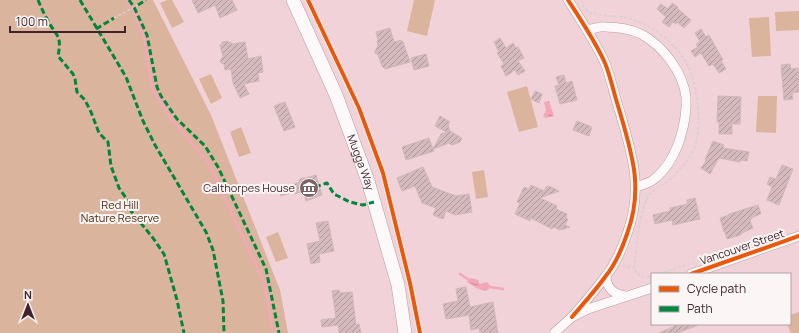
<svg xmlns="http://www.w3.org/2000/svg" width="799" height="333" font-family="Manrope,sans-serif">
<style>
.park{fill:#dbb49e}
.water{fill:url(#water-ripples)}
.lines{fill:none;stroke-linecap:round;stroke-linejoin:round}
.stream{stroke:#f4a7b8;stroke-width:2.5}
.building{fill:url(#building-hatch);stroke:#d1b7b8}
.minor-casing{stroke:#b79ea3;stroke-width:10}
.secondary-casing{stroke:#b79ea3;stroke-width:14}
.path{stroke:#d9d0d2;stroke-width:1.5;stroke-dasharray:3 2;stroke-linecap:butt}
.minor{stroke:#fdf8f9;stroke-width:9}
.secondary{stroke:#fdf8f9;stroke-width:13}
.quiet{stroke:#00873e;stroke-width:3;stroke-dasharray:6 3;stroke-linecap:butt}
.cycleway-casing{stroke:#fcf5f6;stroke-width:6}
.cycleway{stroke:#e8590c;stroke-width:4}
.labels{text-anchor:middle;stroke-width:4;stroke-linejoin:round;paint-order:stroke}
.street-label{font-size:11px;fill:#3f252b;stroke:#fcf5f6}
.poi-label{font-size:11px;fill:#3f252b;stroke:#fcf5f6;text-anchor:end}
.park-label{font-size:11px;fill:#45290a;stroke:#fcf5f6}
</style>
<defs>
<pattern id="water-ripples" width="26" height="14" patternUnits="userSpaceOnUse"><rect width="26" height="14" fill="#f4a7b8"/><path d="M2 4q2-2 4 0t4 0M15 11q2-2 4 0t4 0" fill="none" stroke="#c78896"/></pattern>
<pattern id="building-hatch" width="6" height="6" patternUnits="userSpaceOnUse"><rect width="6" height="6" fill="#d5babd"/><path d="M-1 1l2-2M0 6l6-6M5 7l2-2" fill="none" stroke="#ae979a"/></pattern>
</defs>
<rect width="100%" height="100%" fill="#f0d2d8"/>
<g class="park">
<polygon points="0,0 153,0 211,115 280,290 288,333 0,333"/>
<polygon points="167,0 172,0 184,22 172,28 160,3"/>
<polygon points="414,0 435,0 427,36 407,31"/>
<polygon points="799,11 799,30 776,31 775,12"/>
<polygon points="769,17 771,56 752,57 749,18"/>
<polygon points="211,74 222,98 211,104 199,79"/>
<polygon points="527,86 538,127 519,132 507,92"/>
<polygon points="758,96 777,96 776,133 756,132"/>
<polygon points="241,127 251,153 239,157 230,132"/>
<polygon points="484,170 488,197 476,199 472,172"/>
<polygon points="278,232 288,258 276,262 266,237"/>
<polygon points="799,312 799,333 791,333 787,324 790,324 790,315"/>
</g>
<g class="water">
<polygon points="549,101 554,116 546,118 543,116 546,110 544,102"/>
<path d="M471,278L478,280L480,284L487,282C490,285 491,287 488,290C480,292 474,286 467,282L468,279Z"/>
</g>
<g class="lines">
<g class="stream">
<polyline points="126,0 132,8 144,38 152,89 172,120 208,162 264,282 273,333"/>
<polyline points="460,274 468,279"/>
<polyline points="490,287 503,289"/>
</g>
</g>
<g class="building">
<polygon points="192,0 232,0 237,10 220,18 215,5 198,13"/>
<polygon points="672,3 678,7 677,8 691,20 684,28 677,22 676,24 673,22 669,27 662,22 666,17 657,9 661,4 668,9"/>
<polygon points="390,28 394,42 401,40 403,42 410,62 385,69 382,66 378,55 375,53 375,51 378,46 377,41 378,40 376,32"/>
<polygon points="701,29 706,37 709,35 723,60 721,61 726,69 719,73 713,64 709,66 701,53 695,57 691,51 698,47 696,44 700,42 695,33"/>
<polygon points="500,38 506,48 513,43 516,48 518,47 524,58 518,61 525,71 518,75 515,70 506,76 501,66 504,64 497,53 499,52 494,42"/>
<polygon points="228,41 228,43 231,42 231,44 245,42 248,59 261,56 263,72 258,73 259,81 244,84 249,94 240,98 233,83 231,69 225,70 224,64 221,63 220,60 223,57 220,45 222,44 222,42"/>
<polygon points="426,54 429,66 414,70 411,58"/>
<polygon points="790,64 791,69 798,68 799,92 792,93 793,99 784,100 781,65"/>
<polygon points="564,75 566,83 572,81 577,100 560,104 555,86 559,85 556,77"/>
<polygon points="535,91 542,94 539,103 531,99"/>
<polygon points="718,96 741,97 740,124 732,124 732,134 719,134 719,122 717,122"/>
<polygon points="285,102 295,127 284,131 274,106"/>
<polygon points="440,116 450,122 448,125 450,131 462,138 460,142 452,145 449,143 433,149 434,151 406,160 402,147 429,138 433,149 441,134 447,132 435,126"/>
<polygon points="577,121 592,127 589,136 573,130"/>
<polygon points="713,141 724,145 723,148 749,152 747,161 740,160 740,162 719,158 710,174 701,168 706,161 705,160"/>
<polygon points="782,165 793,169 779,205 767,200 772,187 767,184 770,177 776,179"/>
<polygon points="423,167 432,187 456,196 469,194 472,212 455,215 446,211 443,219 433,215 436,208 422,203 415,186 402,191 397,178"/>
<polygon points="316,175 322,195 306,201 303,191 295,194 295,192 281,196 279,190 300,182 299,180 302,178 306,178"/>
<polygon points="531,185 544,191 546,187 549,186 559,191 540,198 557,206 556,209 567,214 566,218 568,219 565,225 570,227 560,230 553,227 552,229 531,218 530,221 515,214 520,203 517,202 524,187 529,189"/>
<polygon points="695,198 700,219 673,225 672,220 655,224 653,215 670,211 670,208 688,204 687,200"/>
<polygon points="758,205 761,214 753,217 750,221 753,228 740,234 741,235 727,239 725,232 724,232 720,218 729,215 729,214"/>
<polygon points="328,221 334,251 319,254 320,262 311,264 307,244 320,241 316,223"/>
<polygon points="466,287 470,307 493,302 498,333 480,333 479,328 471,330 469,315 446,319 443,304 458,301 456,289"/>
<polygon points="339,290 340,293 352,292 356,325 359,324 361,333 339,333 338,325 322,327 321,320 336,318 332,291"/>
<polygon points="674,324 698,324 698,325 680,332 680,333 659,333 675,326"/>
</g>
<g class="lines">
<defs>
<g id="minor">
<path d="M568,0C581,20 595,41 605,63C611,78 614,94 619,109C632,154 644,188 627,234C622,249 615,265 605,277C595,291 583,304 572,317"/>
<path d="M587,30C593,29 599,26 605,27C617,27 630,29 641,34C663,46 683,72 686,97C687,111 684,126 680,139C675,154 666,170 653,180C649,183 642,185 636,187"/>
<polyline points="691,274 799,236"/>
<path d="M606,277C607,289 614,294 625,296"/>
<polyline points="554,333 572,317 588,309 652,288"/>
</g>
<g id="secondary">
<path id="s1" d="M293,0L336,95L368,181L398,285L405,333"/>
</g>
</defs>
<use href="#minor" class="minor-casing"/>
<use href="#secondary" class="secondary-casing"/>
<g class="path">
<path d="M581,0C582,3 584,8 587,10C594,17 618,15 628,18C656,25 687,52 693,80C698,100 701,123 696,143C693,155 682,167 674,176C667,183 656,187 650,194C639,208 636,251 634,268C639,277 642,279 652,276"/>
<polyline points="114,18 138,5"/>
<polyline points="622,266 634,268"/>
<polyline points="659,274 711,257"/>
</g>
<use href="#minor" class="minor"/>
<use href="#secondary" class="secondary"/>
<g class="quiet">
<path d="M38,0C41,7 44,14 48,21C57,37 62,35 58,56L73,74L75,79L77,92L85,100L91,112L99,133L108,142L111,166L119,188L126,198L131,211L153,238L164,254L177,300L184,333"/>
<polyline points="80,0 126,77 143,121 155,145 206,232 213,250 223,301 224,333"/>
<polyline points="129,0 134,7 147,35 157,87 161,96 177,119 205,146 218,167 266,269 279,333"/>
<polyline points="138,5 146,0"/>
<polyline points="96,29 114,18"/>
<polyline points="315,187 327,183 334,194 350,202 363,205 374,202"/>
</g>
<defs>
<g id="cycleway">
<polyline points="308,0 359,108 383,173 410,283 420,333"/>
<path d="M568,0C581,20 595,41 605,63C611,78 614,94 619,109C632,154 644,188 627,234C622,249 615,265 605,277C595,291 583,304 572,317"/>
<polyline points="691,274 799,236"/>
</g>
</defs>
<use href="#cycleway" class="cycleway-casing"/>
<use href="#cycleway" class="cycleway"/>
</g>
<defs>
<symbol id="museum-disc" viewBox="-11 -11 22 22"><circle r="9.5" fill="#7d6268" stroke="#fcf5f6"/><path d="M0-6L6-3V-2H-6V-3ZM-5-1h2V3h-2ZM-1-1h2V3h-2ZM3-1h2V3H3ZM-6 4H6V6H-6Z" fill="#fff"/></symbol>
</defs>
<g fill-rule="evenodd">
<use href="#museum-disc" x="298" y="177" width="22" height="22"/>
</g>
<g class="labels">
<g class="street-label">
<text dy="4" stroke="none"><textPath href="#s1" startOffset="176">Mugga Way</textPath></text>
<text transform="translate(742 247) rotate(-19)" y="4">Vancouver Street</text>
</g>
<g class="poi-label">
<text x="295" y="192">Calthorpes House</text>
</g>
<g class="park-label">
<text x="120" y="209">Red Hill<tspan x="120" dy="13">Nature Reserve</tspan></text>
</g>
</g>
<rect x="651" y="273" width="140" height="52" fill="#fcf5f6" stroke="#b0a2a5"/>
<rect x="659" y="286" width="20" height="6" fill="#e8590c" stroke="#b0a2a5"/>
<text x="687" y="293" font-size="12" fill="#3f252b">Cycle path</text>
<rect x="659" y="306" width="20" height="6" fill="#00873e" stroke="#b0a2a5"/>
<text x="687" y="313" font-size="12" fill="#3f252b">Path</text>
<g transform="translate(28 305)" stroke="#fcf5f6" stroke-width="3" paint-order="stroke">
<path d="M0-3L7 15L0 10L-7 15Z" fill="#3f252b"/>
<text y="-6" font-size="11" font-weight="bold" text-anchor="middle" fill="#3f252b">N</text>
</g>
<path d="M10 26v6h115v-6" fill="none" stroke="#3f252b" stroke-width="2"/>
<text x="16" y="26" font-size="12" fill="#3f252b" stroke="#fcf5f6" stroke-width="3" paint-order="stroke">100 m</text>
</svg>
